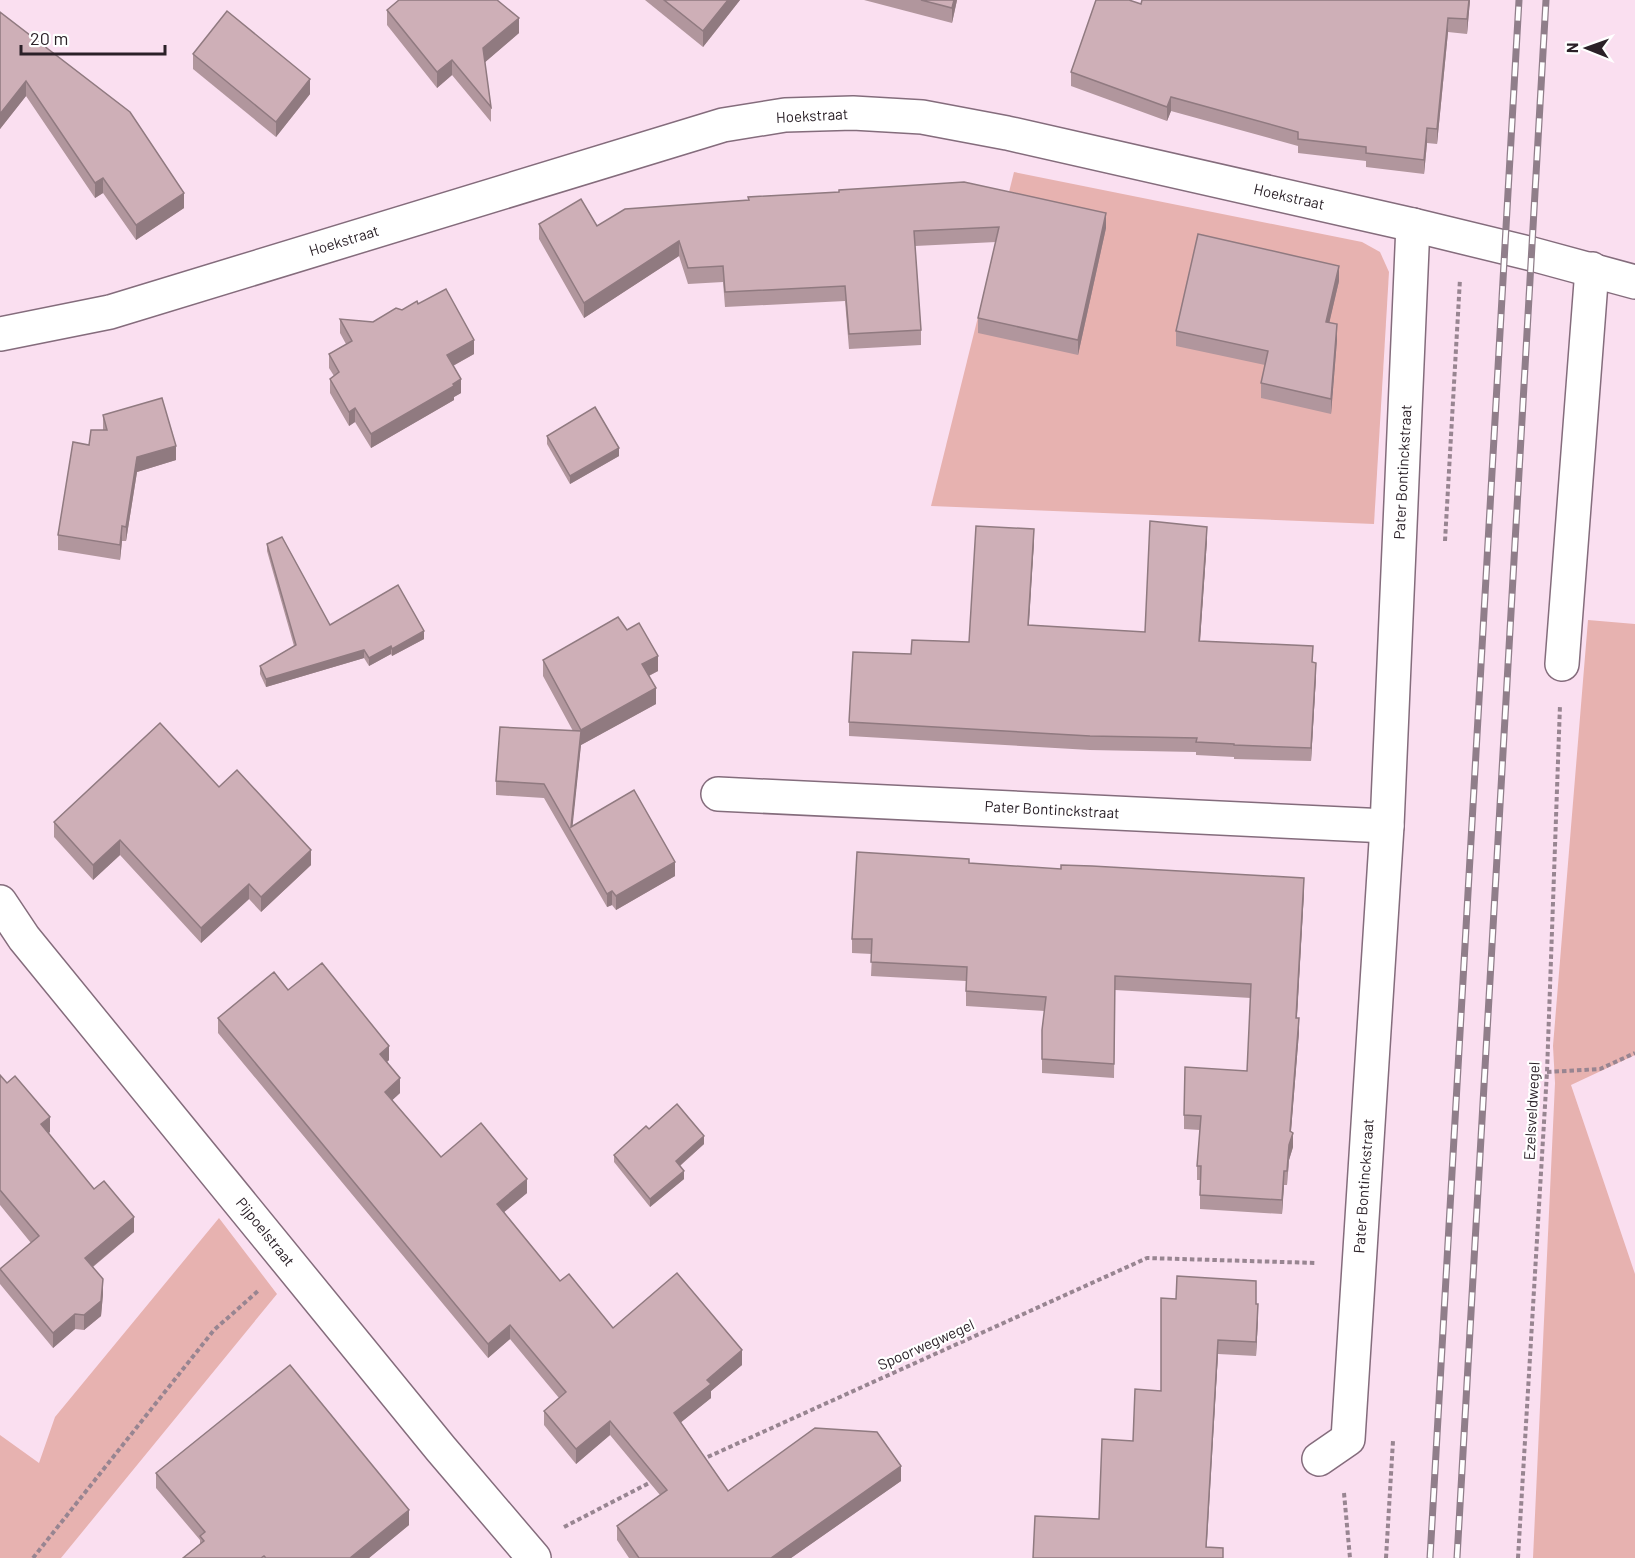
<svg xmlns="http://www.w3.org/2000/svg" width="1635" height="1558" font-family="Barlow,sans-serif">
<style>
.green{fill:#e7b2b0}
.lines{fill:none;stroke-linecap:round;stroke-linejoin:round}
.minor-casing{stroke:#846c7c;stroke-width:36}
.path{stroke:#988591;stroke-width:4;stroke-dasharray:4.5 3;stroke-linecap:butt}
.minor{stroke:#fff;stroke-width:33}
.rail-casing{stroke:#907e8a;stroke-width:7}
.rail{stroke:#fff;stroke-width:4.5;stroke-dasharray:14;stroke-linecap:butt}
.wall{fill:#b1969d}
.shaded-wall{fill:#907a80}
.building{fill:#ceafb7;stroke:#907a80;stroke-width:1.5}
.labels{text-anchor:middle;stroke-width:4.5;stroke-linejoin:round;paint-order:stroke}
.street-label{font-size:15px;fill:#2b2128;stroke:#fff}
</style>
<rect width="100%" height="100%" fill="#fadff0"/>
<g class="green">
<polygon points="1014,172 1362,242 1380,252 1389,272 1374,524 931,506"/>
<polygon points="1588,620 1635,624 1635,1055 1571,1085 1635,1274 1635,1558 1533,1558 1555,1083 1553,1046"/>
<polygon points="219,1218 277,1294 61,1558 0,1558 0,1435 39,1463 55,1417"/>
</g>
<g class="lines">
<defs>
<g id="minor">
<polyline points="0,334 110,312 723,125 785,115 853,113 922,117 1007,133 1413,225 1532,254 1635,282"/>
<polyline points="1562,664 1592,269"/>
<polyline points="718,794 1387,826"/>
<polyline points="0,902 24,938 441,1449 534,1558"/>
<polyline points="1319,1459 1348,1439 1387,826 1413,225"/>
</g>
</defs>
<use href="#minor" class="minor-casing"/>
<g class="path">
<polyline points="1445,541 1460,279"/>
<polyline points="1547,1072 1600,1069 1635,1053"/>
<polyline points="701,1460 1147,1258 1316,1263"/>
<polyline points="1344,1493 1350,1558"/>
<polyline points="564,1527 653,1481"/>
<polyline points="33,1558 214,1330 258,1291"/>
<polyline points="1386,1558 1393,1441"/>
<polyline points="1518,1558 1547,1072 1560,705"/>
</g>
<use href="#minor" class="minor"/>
<defs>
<g id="rail">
<polyline points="1430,1558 1519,0"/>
<polyline points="1457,1558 1546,0"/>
</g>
</defs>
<use href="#rail" class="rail-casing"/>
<use href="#rail" class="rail"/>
</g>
<g class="wall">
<polygon points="645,0 740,0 703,47"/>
<polygon points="864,0 957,0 952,23"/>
<polygon points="1470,0 1467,34 1448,32 1437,144 1427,143 1424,174 1366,167 1366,161 1298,153 1298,146 1171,111 1167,121 1071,86 1071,72 1141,4"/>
<polygon points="387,10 519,33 485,62 491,107 491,122 452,75 437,88 387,25"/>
<polygon points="0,12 184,208 136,240 103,193 95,198 26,96 0,129"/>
<polygon points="193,54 310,94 276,137 193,69"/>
<polygon points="748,197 1106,228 1078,355 978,333 978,318 996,242 915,246 921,330 921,345 849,349 845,301 725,307 723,282 688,284 679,256 584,318 539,239 539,224 597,226 748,200"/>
<polygon points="1339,281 1329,323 1337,340 1331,414 1261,398 1261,383 1265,365 1176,346 1176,331"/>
<polygon points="418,304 474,354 453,366 461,393 454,397 454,400 371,448 355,422 349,426 330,393 330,379 334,376 329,368 329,354 346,344 340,333 340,319 373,322"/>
<polygon points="103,415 176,460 137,472 126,541 122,541 120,560 58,550 58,535 103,430"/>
<polygon points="547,436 619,456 570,484 547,444"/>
<polygon points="1207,540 1200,641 1313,663 1316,676 1311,761 1234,759 1234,757 1196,755 1196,752 1090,750 849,736 849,722 911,654 969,642 1034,542 1028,625 1145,632"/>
<polygon points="267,544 330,625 424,639 392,656 391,654 369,666 364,658 266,687 260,674 260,666 294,646 267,551"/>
<polygon points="627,630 658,671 649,676 656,704 581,745 581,744 572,826 675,876 616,910 612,905 607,907 544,798 496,795 496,781 573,731 543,676 543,660"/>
<polygon points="219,787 311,865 261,912 249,899 201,943 120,855 93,880 54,837 54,822"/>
<polygon points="969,863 1304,892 1297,1018 1299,1032 1291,1131 1293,1147 1289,1160 1287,1185 1284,1185 1282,1214 1200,1209 1200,1180 1197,1180 1197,1166 1200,1130 1184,1129 1184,1115 1247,1071 1251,998 1115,990 1114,1078 1042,1073 1042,1030 1045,1011 966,1006 966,981 871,976 872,954 852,953 852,939"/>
<polygon points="288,990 389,1060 387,1062 400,1093 392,1100 441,1157 527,1193 504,1212 560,1281 613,1328 742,1365 711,1391 711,1398 681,1422 728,1491 901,1481 791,1558 629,1558 617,1540 617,1526 660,1495 610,1435 576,1464 544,1425 544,1411 559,1398 510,1339 488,1358 218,1033 218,1018"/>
<polygon points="0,1075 50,1132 48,1133 94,1189 134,1232 93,1267 103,1294 101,1316 84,1330 75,1329 53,1348 0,1284 0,1269 31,1243 0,1205"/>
<polygon points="649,1129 704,1144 680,1166 684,1179 650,1207 614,1162 614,1155"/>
<polygon points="1256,1304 1258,1318 1256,1356 1218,1354 1206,1547 1223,1558 1099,1519 1133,1441 1161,1391"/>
<polygon points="156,1473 409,1525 369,1558 183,1558 200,1544 200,1540 156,1488"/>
</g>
<g class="shaded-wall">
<polygon points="728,0 740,0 703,47 703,31"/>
<polygon points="954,0 957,0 952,23 952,8"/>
<polygon points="1469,0 1470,0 1467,34 1467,19"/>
<polygon points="519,18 519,33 483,64 483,48"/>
<polygon points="1448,18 1448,32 1437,144 1437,129"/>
<polygon points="452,60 452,75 437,88 437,72"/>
<polygon points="310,79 310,94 276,137 276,122"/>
<polygon points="26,81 26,96 0,129 0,114"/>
<polygon points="1171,97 1171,111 1167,121 1167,107"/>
<polygon points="1427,128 1427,143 1424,174 1424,160"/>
<polygon points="103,178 103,193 95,198 95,183"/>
<polygon points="184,193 184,208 136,240 136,225"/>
<polygon points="1106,213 1106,228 1078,355 1078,340"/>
<polygon points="679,241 679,256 584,318 584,303"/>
<polygon points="1339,266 1339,281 1326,337 1326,322"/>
<polygon points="1337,324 1337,340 1331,414 1331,399"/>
<polygon points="474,340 474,354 447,369 447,355"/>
<polygon points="461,379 461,393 454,397 454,400 371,448 371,434"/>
<polygon points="355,408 355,422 349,426 349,412"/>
<polygon points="176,446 176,460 137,472 126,541 126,527 137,457"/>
<polygon points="619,448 619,456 570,484 570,476"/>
<polygon points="122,526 122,541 120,560 120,545"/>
<polygon points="1207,527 1207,540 1199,655 1199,641"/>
<polygon points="1034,529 1034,542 1028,639 1028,625"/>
<polygon points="424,631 424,639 392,656 392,649"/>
<polygon points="391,646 391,654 369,666 369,658"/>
<polygon points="364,650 364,658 266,687 266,679"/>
<polygon points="658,656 658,671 642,679 642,664"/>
<polygon points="1316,663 1316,676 1311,761 1311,748"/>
<polygon points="656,688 656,704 581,745 581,730"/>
<polygon points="581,731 581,745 572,832 571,831"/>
<polygon points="120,840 120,855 93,880 93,865"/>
<polygon points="311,850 311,865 261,912 261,897"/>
<polygon points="675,862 675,876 616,910 616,896"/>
<polygon points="1304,878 1304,892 1296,1032 1296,1018"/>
<polygon points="249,884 249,899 201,943 201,928"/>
<polygon points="612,891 612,905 607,907 607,894"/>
<polygon points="1299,1018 1299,1032 1290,1143 1293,1133 1293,1147 1289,1160 1287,1185 1290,1131"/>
<polygon points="389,1046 389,1060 380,1068 380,1054"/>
<polygon points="400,1078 400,1093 385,1107 385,1092"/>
<polygon points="50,1117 50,1132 41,1139 41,1124"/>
<polygon points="704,1136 704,1144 676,1169 676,1161"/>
<polygon points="684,1171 684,1179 650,1207 650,1199"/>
<polygon points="1284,1171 1284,1185 1282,1214 1282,1200"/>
<polygon points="527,1179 527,1193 497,1218 497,1204"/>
<polygon points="134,1217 134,1232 85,1273 85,1258"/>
<polygon points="103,1279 103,1294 101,1316 84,1330 84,1315"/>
<polygon points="1258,1304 1258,1318 1256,1356 1256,1342"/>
<polygon points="75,1314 75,1329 53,1348 53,1333"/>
<polygon points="510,1325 510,1339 488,1358 488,1344"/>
<polygon points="1218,1340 1218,1354 1206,1558 1206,1547"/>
<polygon points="742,1350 742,1365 711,1391 711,1398 674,1428 674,1413 707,1380"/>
<polygon points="610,1421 610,1435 576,1464 576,1449"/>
<polygon points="901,1466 901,1481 791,1558 771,1558"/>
<polygon points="409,1510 409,1525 369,1558 350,1558"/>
</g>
<g class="building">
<polygon points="399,0 497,0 519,18 483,48 491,107 452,60 437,72 387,10"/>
<polygon points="664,0 728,0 703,31"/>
<polygon points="921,0 954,0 952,8"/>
<polygon points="1096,0 1129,0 1141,4 1142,0 1469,0 1467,19 1448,18 1437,129 1427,128 1424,160 1366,153 1366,147 1298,139 1298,132 1171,97 1167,107 1071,72"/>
<polygon points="227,11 310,79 276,122 193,54"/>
<polygon points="0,12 130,112 184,193 136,225 103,178 95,183 26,81 0,114"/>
<polygon points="964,182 1106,213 1078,340 978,318 999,227 914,231 921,330 849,334 845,286 725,292 723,266 688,268 679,241 584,303 539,224 581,199 597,226 625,209 749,200 748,197 839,192 839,190"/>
<polygon points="1198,234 1339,266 1326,322 1337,324 1331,399 1261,383 1268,351 1176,331"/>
<polygon points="446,289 474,340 447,355 461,379 453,384 454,386 371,434 355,408 349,412 330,379 339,372 329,354 352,341 340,319 373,322 396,308 402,310 417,301 418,304"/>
<polygon points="162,398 176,446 137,457 126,527 122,526 120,545 58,535 73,442 89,445 91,430 107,430 103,415"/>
<polygon points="595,407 619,448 570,476 547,436"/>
<polygon points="1150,521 1207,527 1199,641 1313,646 1312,662 1316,663 1311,748 1234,745 1234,744 1196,742 1197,738 1090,736 849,722 853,652 911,654 912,640 969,642 976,526 1034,529 1028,625 1145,632"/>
<polygon points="282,537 330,625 398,585 424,631 392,649 391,646 369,658 364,650 266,679 260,666 296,645 267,544"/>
<polygon points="618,617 627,630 639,623 658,656 642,664 656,688 581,730 543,660"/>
<polygon points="160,723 219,787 237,770 311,850 261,897 249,884 201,928 120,840 93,865 54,822"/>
<polygon points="500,727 581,731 571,827 634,790 675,862 616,896 612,891 607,894 544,784 496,781"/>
<polygon points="857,852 969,859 969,863 1061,869 1061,865 1092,866 1304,878 1296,1018 1299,1018 1290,1131 1293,1133 1289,1145 1287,1171 1284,1171 1282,1200 1200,1195 1201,1166 1197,1166 1201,1116 1184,1115 1185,1067 1247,1071 1251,984 1115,976 1114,1064 1042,1059 1042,1030 1046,997 966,991 967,967 871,962 872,939 852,939"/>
<polygon points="322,963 389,1046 380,1054 400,1078 385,1092 441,1157 481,1123 527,1179 497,1204 560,1281 569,1274 613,1328 677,1273 742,1350 707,1380 711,1384 674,1413 728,1491 815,1428 877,1432 901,1466 771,1558 639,1558 617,1526 667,1490 610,1421 576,1449 544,1411 566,1392 510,1325 488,1344 218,1018 274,972 288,990"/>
<polygon points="0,1075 7,1083 15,1076 50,1117 41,1124 94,1189 104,1181 134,1217 85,1258 103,1279 101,1301 84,1315 75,1314 53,1333 0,1269 39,1236 0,1190"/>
<polygon points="677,1104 704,1136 676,1161 684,1171 650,1199 614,1155 646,1126 649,1129"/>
<polygon points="1177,1276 1256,1281 1256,1304 1258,1304 1256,1342 1218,1340 1206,1547 1223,1548 1223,1558 1033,1558 1035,1516 1099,1519 1102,1439 1133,1441 1135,1389 1161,1391 1161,1298 1176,1299"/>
<polygon points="290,1365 409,1510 350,1558 266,1558 264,1556 261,1558 183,1558 204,1541 200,1536 205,1532 156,1473"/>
</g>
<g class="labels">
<g class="street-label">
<text transform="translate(812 116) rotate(-3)" y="5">Hoekstraat</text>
<text transform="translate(1289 197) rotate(13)" y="5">Hoekstraat</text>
<text transform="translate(344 241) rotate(-17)" y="5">Hoekstraat</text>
<text transform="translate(1403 472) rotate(-87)" y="5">Pater Bontinckstraat</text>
<text transform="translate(1052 810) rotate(3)" y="5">Pater Bontinckstraat</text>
<text transform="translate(1532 1111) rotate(-87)" y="5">Ezelsveldwegel</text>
<text transform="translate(1364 1186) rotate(-86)" y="5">Pater Bontinckstraat</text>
<text transform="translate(265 1232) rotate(51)" y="5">Pijpoelstraat</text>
<text transform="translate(926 1345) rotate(-24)" y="5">Spoorwegwegel</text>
</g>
</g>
<g transform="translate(1587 48) rotate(271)" stroke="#ffffff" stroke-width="4.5" paint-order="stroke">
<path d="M0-4.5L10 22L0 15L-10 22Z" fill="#2b2128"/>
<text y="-9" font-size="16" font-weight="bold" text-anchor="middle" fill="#2b2128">N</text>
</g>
<path d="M21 45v9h144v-9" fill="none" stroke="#2b2128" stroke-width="3"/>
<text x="30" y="45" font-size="18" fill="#2b2128" stroke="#ffffff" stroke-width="4.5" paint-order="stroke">20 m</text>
</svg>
